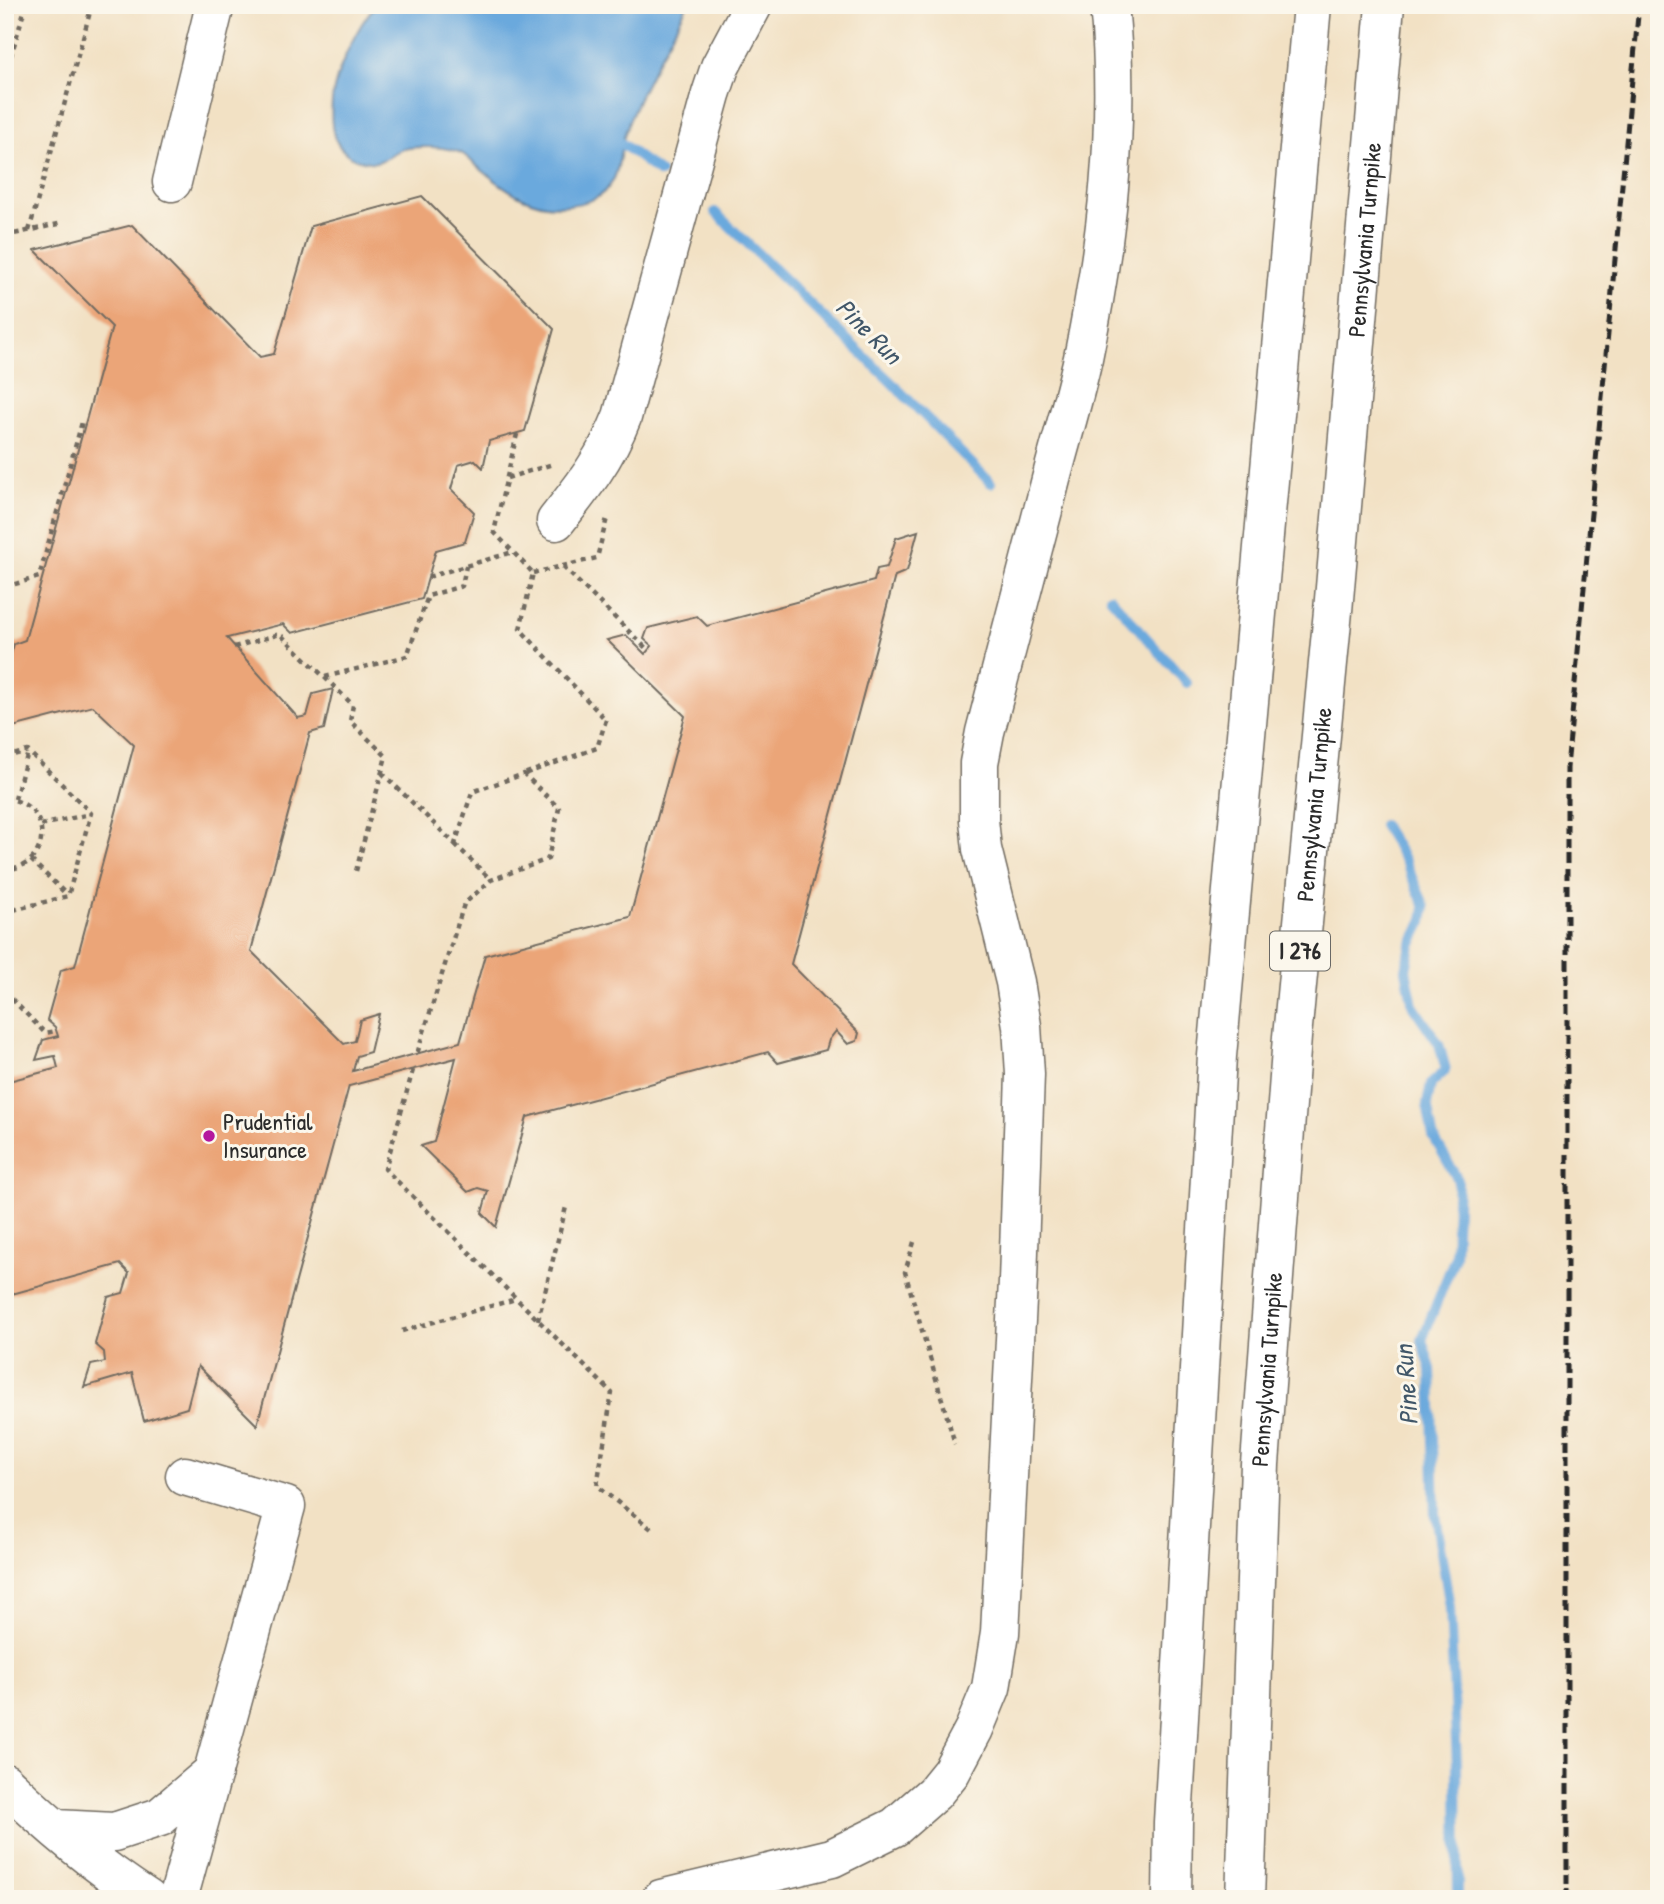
<svg xmlns="http://www.w3.org/2000/svg" width="1664" height="1904" font-family="'Patrick Hand',sans-serif">
<style>
.water{fill:#6ba9dd;stroke:#4b6a84;stroke-width:2}
.lines{fill:none;stroke-linecap:round;stroke-linejoin:round}
.stream{stroke:#6ba9dd;stroke-width:10}
.building{fill:#eba578}
.minor-casing{stroke:#716b61;stroke-width:41}
.highway-casing{stroke:#716b61;stroke-width:41}
.path{stroke:#716b61;stroke-width:4.5;stroke-dasharray:5 5;stroke-linecap:butt}
.minor{stroke:#fff;stroke-width:38}
.highway{stroke:#fff;stroke-width:38}
.rail{stroke:#2b2b2b;stroke-width:5;stroke-dasharray:10 5;stroke-linecap:butt}
.poi-dot{fill:#b5179e;stroke:#fbf7ec;stroke-width:2.5}
.labels{text-anchor:middle;stroke-width:6;stroke-linejoin:round;paint-order:stroke}
.shield{fill:#fbf7ec;stroke:#696865;stroke-width:2}
.shield-label{font-size:23px;font-weight:bold;fill:#2b2b2b}
.street-label{font-size:24px;fill:#2b2b2b;stroke:#fbf7ec}
.poi-label{font-size:24px;fill:#2b2b2b;stroke:#fbf7ec;text-anchor:start}
.water-label{font-size:26px;font-style:italic;fill:#415769;stroke:#fbf7ec}
</style>
<rect width="100%" height="100%" fill="#fbf7ec"/>
<filter id="ink" filterUnits="userSpaceOnUse"><feTurbulence type="fractalNoise" baseFrequency=".0143" numOctaves="2"/><feDisplacementMap in="SourceGraphic" scale="14" xChannelSelector="R" yChannelSelector="G"/><feConvolveMatrix kernelMatrix="1 2 1 2 8 2 1 2 1" color-interpolation-filters="sRGB"/></filter>
<filter id="wash" filterUnits="userSpaceOnUse"><feTurbulence type="fractalNoise" baseFrequency=".00686" numOctaves="4" result="noise"/><feDisplacementMap in="SourceGraphic" scale="28" xChannelSelector="R" yChannelSelector="G"/><feGaussianBlur stdDeviation="1.57" result="paint"/><feColorMatrix in="noise" values="0 0 0 0 0 0 0 0 0 0 0 0 0 0 0 0 0 1.4 0 .05"/><feComposite in="paint" operator="in"/></filter>
<g filter="url(#wash)">
<rect width="100%" height="100%" fill="#f2e1c4"/>
<path class="water" d="M376,5H687C667,47 641,86 626,130C617,155 623,179 599,196C591,202 578,204 569,205C534,210 509,192 483,171C476,166 470,159 463,154C448,146 415,145 400,150C392,153 385,161 376,162C369,163 363,161 356,159C331,148 330,125 332,101C335,73 357,25 376,5Z"/>
<g class="lines">
<g class="stream">
<polyline points="613,137 660,173"/>
<polyline points="715,212 889,380 991,483"/>
<polyline points="1110,597 1187,683"/>
<polyline points="1383,825 1404,859 1425,907 1423,921 1411,945 1406,970 1413,1006 1439,1044 1446,1070 1431,1084 1427,1104 1433,1136 1458,1180 1455,1257 1422,1340 1431,1369 1435,1515 1450,1607 1457,1765 1458,1899"/>
</g>
</g>
<g id="blocks">
<polygon class="building" points="422,196 554,329 525,431 489,441 483,468 475,460 458,465 451,489 474,512 465,542 436,550 422,599 292,633 283,624 227,638 298,718 307,716 313,694 333,689 324,729 310,733 251,951 344,1044 355,1041 360,1020 379,1014 370,1052 357,1056 353,1071 460,1042 485,955 630,917 685,716 607,640 626,635 645,654 652,646 644,639 648,628 697,616 707,626 874,581 877,569 887,567 896,538 918,531 907,571 895,576 791,964 859,1033 857,1041 848,1044 836,1031 829,1040 826,1050 778,1063 768,1052 527,1117 496,1227 482,1213 488,1191 478,1188 468,1192 421,1146 434,1142 456,1058 349,1086 257,1425 198,1366 187,1408 144,1421 132,1373 84,1387 91,1365 105,1362 104,1352 95,1344 108,1297 123,1293 129,1273 120,1264 5,1296 5,1082 58,1068 55,1056 36,1060 43,1040 58,1036 55,1027 47,1020 61,970 75,966 134,745 93,706 5,729 5,710 12,708 5,695 5,675 14,644 25,640 112,327 35,250 132,225 260,357 274,354 311,226"/>
</g>
</g>
<g filter="url(#ink)">
<use href="#blocks" fill-opacity="0" stroke="#716b61" stroke-width="2"/>
<g class="lines">
<defs>
<g id="minor">
<polyline points="172,182 215,5"/>
<path d="M556,521C583,487 606,458 622,417L711,94L720,67L753,5"/>
<path d="M5,1783C49,1826 97,1866 148,1899"/>
<polyline points="56,1829 114,1832 160,1817 213,1772"/>
<polyline points="178,1899 286,1506 185,1476"/>
<path d="M661,1899L832,1858L895,1827L934,1793L951,1772L974,1729L991,1688L1000,1633L1018,1281L1025,1074L1022,1026L1015,982L982,849L979,820V763L985,732C1006,652 1027,572 1048,491C1059,447 1073,403 1083,358C1107,242 1121,123 1109,5"/>
</g>
<g id="highway">
<polyline points="1172,1899 1173,1822 1217,1056 1312,5"/>
<path id="s1" d="M1245,1899L1260,1464L1292,1037L1333,611L1385,5"/>
</g>
</defs>
<use href="#minor" class="minor-casing"/>
<use href="#highway" class="highway-casing"/>
<g class="path">
<polyline points="5,76 26,5"/>
<polyline points="29,231 92,5"/>
<polyline points="5,236 63,223"/>
<polyline points="517,434 494,532 533,573 520,629 606,720 597,748 524,774"/>
<polyline points="507,478 553,464"/>
<polyline points="563,567 648,650"/>
<polyline points="533,573 597,558 607,518"/>
<polyline points="428,577 513,552"/>
<polyline points="5,587 39,577 82,422"/>
<polyline points="234,647 280,634 353,705 350,721 386,756 355,875"/>
<polyline points="325,677 407,656 428,596 462,586 466,566"/>
<polyline points="5,705 10,703"/>
<polyline points="5,757 28,751 91,813 68,896 5,912"/>
<polyline points="382,773 455,844 472,792 524,774 559,808 548,859 491,880 464,904 417,1054"/>
<path d="M5,799C54,801 53,869 5,869"/>
<polyline points="15,799 28,752"/>
<polyline points="41,825 90,814"/>
<polyline points="455,844 491,880"/>
<polyline points="31,860 67,895"/>
<polyline points="5,992 45,1033 56,1031"/>
<polyline points="413,1070 385,1169 612,1393 597,1486 654,1531"/>
<polyline points="914,1242 905,1272 955,1444"/>
<polyline points="538,1320 566,1207"/>
<polyline points="402,1331 516,1299"/>
</g>
<use href="#minor" class="minor"/>
<use href="#highway" class="highway"/>
<polyline class="rail" points="1567,1899 1567,768 1639,5"/>
</g>
</g>
<circle class="poi-dot" cx="209" cy="1136" r="7"/>
<g class="labels">
<rect class="shield" x="1270" y="931.5" width="60" height="39" rx="5"/>
<g class="shield-label">
<text x="1300" y="959">I 276</text>
</g>
<g class="street-label">
<text dy="8" stroke="none"><textPath href="#s1" startOffset="1664">Pennsylvania Turnpike</textPath></text>
<text dy="8" stroke="none"><textPath href="#s1" startOffset="1097">Pennsylvania Turnpike</textPath></text>
<text dy="8" stroke="none"><textPath href="#s1" startOffset="530">Pennsylvania Turnpike</textPath></text>
</g>
<g class="poi-label">
<text x="223" y="1130">Prudential<tspan x="223" dy="28">Insurance</tspan></text>
</g>
<g class="water-label">
<text transform="translate(869 331) rotate(45)" y="9">Pine Run</text>
<text transform="translate(1406 1385) rotate(-94)" y="9">Pine Run</text>
</g>
</g>
<rect width="1664" height="1904" fill="none" stroke="#fbf7ec" stroke-width="28"/>
</svg>
